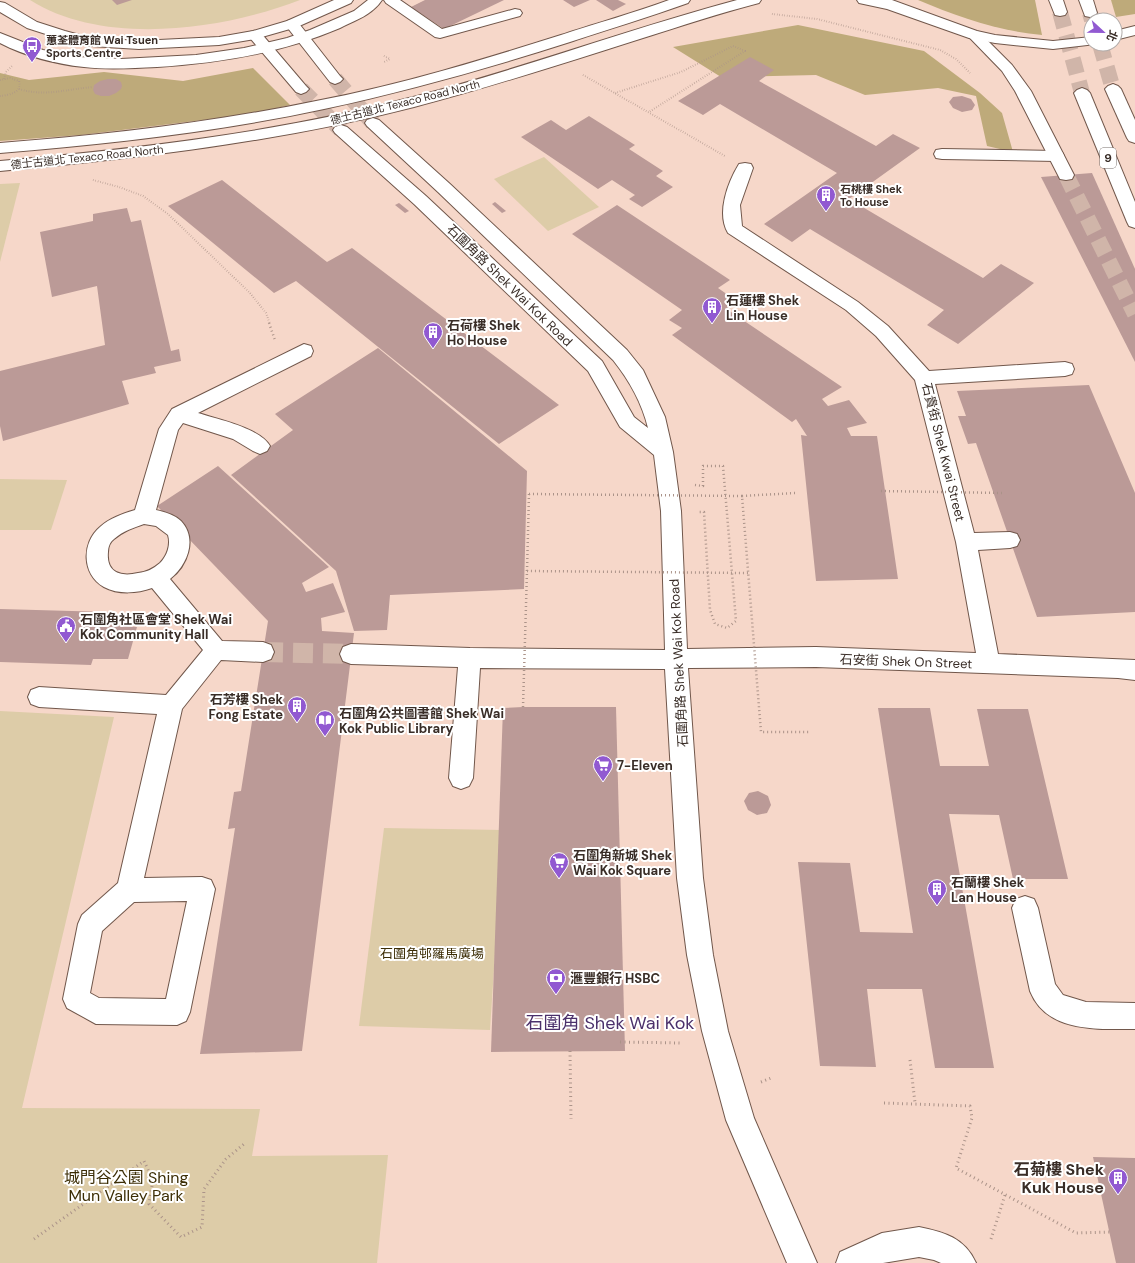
<svg xmlns="http://www.w3.org/2000/svg" width="1135" height="1263" font-family="'DM Sans','Noto Sans TC',sans-serif">
<style>
.green{fill:#ddcca8}
.forest{fill:#beaa7a}
.building{fill:#bb9a97}
.lines{fill:none;stroke-linecap:round;stroke-linejoin:round}
.minor-tunnel-far1{stroke:#d0b5a9;stroke-width:16;stroke-dasharray:16 8;stroke-linecap:butt}
.minor-tunnel{stroke:#d0b5a9;stroke-width:20;stroke-dasharray:20 10;stroke-linecap:butt}
.highway-tunnel{stroke:#d0b5a9;stroke-width:16;stroke-dasharray:16 8;stroke-linecap:butt}
.minor-casing{stroke:#71574b;stroke-width:2}
.major-casing{stroke:#71574b;stroke-width:2}
.highway-casing{stroke:#71574b;stroke-width:2}
.path-far2{stroke:#ab9389;stroke-width:2;stroke-dasharray:0.5 2;stroke-linecap:butt}
.path-far1{stroke:#ab9389;stroke-width:2.5;stroke-dasharray:1 3;stroke-linecap:butt}
.path{stroke:#ab9389;stroke-width:3;stroke-dasharray:1 3.5;stroke-linecap:butt}
.minor{fill:#fff;fill-rule:evenodd}
.major{fill:#fff;fill-rule:evenodd}
.highway{fill:#fff;fill-rule:evenodd}
.path-bridge{stroke:#ab9389;stroke-width:2.5;stroke-dasharray:1 3;stroke-linecap:butt}
.labels{text-anchor:middle;stroke-width:4;stroke-linejoin:round;paint-order:stroke}
.far-poi-label{font-size:11px;font-weight:bold;fill:#392d27;stroke:#fff;text-anchor:start}
.far-street-label{font-size:11px;fill:#392d27;stroke:#fff}
.shield{fill:#fff;stroke:#746c68;stroke-width:1}
.shield-label{font-size:12px;font-weight:bold;fill:#392d27}
.street-label{font-size:13px;fill:#392d27;stroke:#fff}
.poi-label{font-size:13px;font-weight:bold;fill:#392d27;stroke:#fff;text-anchor:start}
.park-label{font-size:13px;fill:#3c2d05;stroke:#fff}
.near-poi-label{font-size:16px;font-weight:bold;fill:#392d27;stroke:#fff;text-anchor:end}
.near-park-label{font-size:16px;fill:#3c2d05;stroke:#fff}
.near-quarter-label{font-size:18px;fill:#4b306b;stroke:#fff}
</style>
<rect width="100%" height="100%" fill="#f6d7c9"/>
<g class="green">
<path d="M30,0H300C223,30 104,47 30,0Z"/>
<polygon points="544,157 599,207 548,231 494,179"/>
<polygon points="20,183 0,262 0,184"/>
<polygon points="0,479 67,480 51,530 0,530"/>
<polygon points="0,711 114,717 22,1108 260,1109 252,1156 388,1155 377,1263 0,1263"/>
<polygon points="384,828 503,830 490,1030 359,1026"/>
</g>
<g class="forest">
<path d="M918,0H1035L1042,35C999,31 958,17 918,0Z"/>
<polygon points="1111,0 1135,0 1135,14 1116,17"/>
<polygon points="798,25 924,51 980,93 1002,113 1013,152 987,146 976,96 938,88 865,95 816,75 721,77 673,47"/>
<polygon points="253,68 290,105 252,114 81,135 0,141 0,73 29,80 104,72 183,81"/>
</g>
<g class="building">
<polygon points="112,0 132,0 117,5"/>
<polygon points="425,0 504,0 444,29 411,7"/>
<polygon points="563,0 590,0 574,7"/>
<polygon points="596,0 618,0 626,4 613,11"/>
<polygon points="750,57 774,70 759,81 876,146 893,134 920,148 849,199 983,278 1001,264 1034,283 958,344 927,325 944,310 810,229 792,242 764,224 837,173 720,104 703,115 678,101"/>
<polygon points="108,79 116,79 121,82 122,86 121,89 116,93 109,96 101,96 95,94 93,90 94,85 100,81"/>
<polygon points="962,96 971,99 975,105 972,110 962,112 953,108 949,102 953,97"/>
<polygon points="589,116 635,145 629,149 663,171 656,176 673,187 642,207 629,199 635,195 612,180 598,189 521,137 551,120 566,130"/>
<polygon points="1092,173 1135,269 1135,362 1041,177"/>
<polygon points="222,180 327,262 352,248 559,405 499,444 296,281 274,293 168,206"/>
<polygon points="495,202 506,211 502,213 492,204"/>
<polygon points="399,203 409,211 405,213 395,205"/>
<polygon points="617,205 730,280 718,288 738,302 728,310 842,387 822,399 828,406 849,400 867,423 847,428 851,436 877,436 898,579 816,581 801,435 807,436 796,419 792,422 672,335 682,328 669,320 682,310 572,234"/>
<polygon points="127,208 131,222 141,220 171,351 179,349 181,361 154,367 156,373 122,381 129,404 3,441 0,426 0,371 105,345 97,286 52,297 40,232 93,221 93,214"/>
<polygon points="378,348 527,471 524,589 390,595 387,630 354,631 336,571 231,475 293,430 275,414"/>
<polygon points="1089,385 1135,493 1135,612 1037,617 976,443 968,444 958,416 966,416 957,391"/>
<polygon points="218,466 329,567 302,583 306,592 333,583 345,612 321,618 322,631 354,633 302,1051 200,1054 235,828 228,829 234,792 241,791 268,621 157,506"/>
<polygon points="0,609 108,612 104,624 137,627 128,659 93,659 91,665 0,662"/>
<polygon points="523,707 616,707 625,1051 491,1052 503,708"/>
<polygon points="878,708 930,708 940,766 989,766 977,709 1028,709 1068,879 1013,879 999,815 949,814 994,1068 935,1068 922,989 867,989 876,1067 820,1066 798,862 850,863 860,932 913,933"/>
<polygon points="758,791 768,796 771,805 767,813 757,815 748,810 744,801 749,793"/>
<polygon points="1093,1157 1135,1158 1135,1263 1116,1263"/>
</g>
<g class="lines">
<g class="minor-tunnel-far1">
<polyline points="335,79 373,123"/>
<polyline points="301,89 341,130"/>
</g>
<polyline class="minor-tunnel" points="263,652 351,654"/>
<g class="highway-tunnel">
<polyline points="1060,12 1082,93"/>
<polyline points="1090,13 1092,20"/>
<polyline points="1100,44 1113,89"/>
<polyline points="1066,175 1135,314"/>
</g>
<defs>
<g id="minor">
<polygon points="384,0 400,0 442,29 515,9 520,10 522,13 520,16 440,38 435,37 386,3"/>
<polygon points="292,20 297,21 340,76 343,79 340,82 335,84 330,82 287,27 285,24 287,21"/>
<polygon points="255,31 260,32 306,86 309,89 306,92 301,94 296,92 250,38 248,35 250,32"/>
<path d="M373,118L379,120L450,184L627,350L643,370L665,417L673,452L681,511L687,649L816,647L976,653L956,542L915,380L876,336L846,310L728,233C716,213 728,182 739,164L745,163L751,164L753,168L740,205L742,226L858,302L888,326L929,371L1065,362L1072,364L1074,369L1072,374L1065,376L935,384L974,533L1010,532L1017,534L1020,540L1017,546L1010,548L978,550L998,654L1135,660V680L1118,678L816,667L688,668L703,878L713,955L728,1031L754,1118L817,1263H787L726,1120L702,1031L687,955L677,878L665,669L480,668L473,778L469,786L461,789L453,786L449,778L458,667L351,664L343,661L340,654L343,647L351,644L470,648L665,650L661,511L654,455L620,427L588,371L414,204L335,133L333,130L335,127L341,125L347,127L426,196L602,361L634,417L648,428C642,403 629,380 613,360L438,192L367,126L365,123L367,120Z"/>
<polygon points="942,149 1056,151 1062,152 1064,156 1062,160 1056,161 942,159 936,158 934,154 936,150"/>
<path d="M304,344L311,346L313,351L311,356L198,413C217,419 260,428 270,446L267,451L260,454L253,451L233,439L183,423L178,430L156,510C165,512 175,515 181,521C198,539 187,566 170,579L222,641L263,642L271,645L274,652L271,659L263,662L221,660L182,709L144,878L202,877L211,880L215,889L190,1012L186,1021L177,1025L96,1024L67,1008L63,999L78,924L82,915L118,883L157,714L39,707L31,704L28,697L31,690L39,687L166,695L203,650L152,588C138,593 119,595 104,587C82,575 81,543 100,527C110,518 122,514 135,510L159,429L172,409ZM144,524L156,526L168,535C171,545 167,556 160,563C153,569 147,572 138,573C121,577 106,573 108,552C108,547 110,542 114,539C123,531 133,528 144,524ZM187,901L166,999L99,998L90,993L102,931L134,902Z"/>
<path d="M1025,896L1034,899L1038,908L1055,984L1063,995L1086,1002L1135,1003V1029C1097,1029 1047,1033 1030,991L1012,908L1016,899Z"/>
<path d="M919,1227C944,1232 965,1238 976,1263H941L934,1260L919,1257L883,1263H836L840,1252L882,1233Z"/>
</g>
<g id="major">
<polygon points="334,0 353,0 351,3 297,27 255,39 219,45 139,49 91,46 55,37 27,28 0,12 0,2 5,3 37,22 65,31 91,38 139,41 219,37 253,31 287,21"/>
<path d="M368,0H382C372,15 356,20 340,28C282,53 220,63 157,67C133,68 108,70 84,67C56,64 25,56 0,43V33L43,50L77,57L121,59L196,55L244,48L287,38L310,30L354,11Z"/>
<path d="M669,0H690L688,3C649,17 609,29 570,42C489,68 407,91 324,109C217,132 109,144 0,153V143C108,135 215,122 321,100C403,84 482,60 561,35C597,23 634,13 669,0Z"/>
<path d="M737,0H761L759,3C720,13 681,26 643,38C567,62 491,87 414,107C278,142 139,158 0,171V161C136,149 273,133 405,99C517,71 625,30 737,0Z"/>
<polygon points="857,0 892,0 977,31 995,35 1053,41 1091,37 1091,44 1096,44 1053,49 995,43 969,38 887,9 859,3"/>
<polygon points="1135,26 1135,35 1115,40 1115,31"/>
</g>
<g id="highway">
<polygon points="1049,0 1063,0 1067,12 1065,15 1060,16 1055,15"/>
<polygon points="1079,0 1093,0 1097,13 1095,16 1090,17 1085,16"/>
<polygon points="974,31 979,32 1012,65 1031,91 1074,175 1072,179 1066,180 1060,179 1015,91 1002,71 967,35 969,32"/>
<polygon points="1113,84 1118,86 1121,89 1135,120 1135,143 1129,141 1127,138 1105,89 1108,86"/>
<polygon points="1082,88 1087,90 1090,93 1135,202 1135,228 1129,226 1127,222 1074,93 1077,90"/>
</g>
</defs>
<use href="#minor" class="minor-casing"/>
<use href="#major" class="major-casing"/>
<use href="#highway" class="highway-casing"/>
<g class="path-far2">
<polyline points="772,14 817,19 940,50 956,59 970,73"/>
<polyline points="384,56 390,59 384,62"/>
<polyline points="583,75 725,156"/>
<polyline points="4,79 6,72 12,66"/>
<path d="M0,80L10,78L19,81C22,93 9,95 0,96"/>
<path d="M19,89C44,97 68,89 93,87"/>
<polyline points="615,93 681,72 733,46 745,51 649,112"/>
<polyline points="93,180 119,187 143,196 168,214 250,293 266,313 270,324"/>
</g>
<g class="path-far1">
<polyline points="269,323 275,340"/>
<polyline points="695,485 703,486 703,466 723,466 736,621 727,628 715,624 710,610 704,512 697,512"/>
<polyline points="527,571 529,494"/>
</g>
<g class="path">
<polyline points="620,1042 681,1043"/>
<polyline points="570,1051 571,1119"/>
<polyline points="910,1060 915,1103"/>
<polyline points="761,1082 771,1078"/>
<polyline points="884,1103 970,1106 972,1118 956,1168 1076,1233 1110,1232"/>
<polyline points="34,1239 144,1161 153,1180 149,1204 181,1237 202,1227 204,1189 226,1159 244,1144"/>
<polyline points="991,1239 1005,1195"/>
</g>
<use href="#minor" class="minor"/>
<use href="#major" class="major"/>
<use href="#highway" class="highway"/>
<g class="path-bridge">
<polyline points="881,491 1003,493"/>
<polyline points="795,493 742,496 761,732 810,732"/>
<polyline points="529,494 742,496"/>
<polyline points="523,707 527,571 748,573"/>
</g>
</g>
<defs>
<symbol id="bus-pin" viewBox="-11 -11 22 30"><path d="M0 17L-7.5 6A9.5 9.5 0 1 1 7.5 6Z" fill="#9159d1" stroke="#fff"/><path d="M-5-6H5V4H4V6H2V4H-2V6H-4V4H-5ZM-3.5-4V0h7V-4ZM-3.5 1.2v1.5H-2V1.2ZM2 1.2v1.5H3.5V1.2Z" fill="#fff"/></symbol>
<symbol id="building-pin" viewBox="-11 -11 22 30"><path d="M0 17L-7.5 6A9.5 9.5 0 1 1 7.5 6Z" fill="#9159d1" stroke="#fff"/><path d="M-4-6H4V6H1V3H-1V6H-4ZM-2.5-4.3h1.7v1.8h-1.7ZM.8-4.3h1.7v1.8H.8ZM-2.5-1h1.7V.8h-1.7ZM.8-1h1.7V.8H.8Z" fill="#fff"/></symbol>
<symbol id="civic-pin" viewBox="-11 -11 22 30"><path d="M0 17L-7.5 6A9.5 9.5 0 1 1 7.5 6Z" fill="#9159d1" stroke="#fff"/><path d="M-.6-6.5H3V-4.5H.6V-3L4-1V1h2V6H-6V1h2V-1L-.6-3ZM-1.2 2.5V6h2.4V2.5Z" fill="#fff"/></symbol>
<symbol id="library-pin" viewBox="-11 -11 22 30"><path d="M0 17L-7.5 6A9.5 9.5 0 1 1 7.5 6Z" fill="#9159d1" stroke="#fff"/><path d="M-6-4Q-3-5.5-.7-3.5V5Q-3 3-6 4ZM6-4Q3-5.5 .7-3.5V5Q3 3 6 4Z" fill="#fff"/></symbol>
<symbol id="supermarket-pin" viewBox="-11 -11 22 30"><path d="M0 17L-7.5 6A9.5 9.5 0 1 1 7.5 6Z" fill="#9159d1" stroke="#fff"/><path d="M-6-5.5h2.5l.6 2H6L4.5 2H-2.5L-4.4-4H-6ZM-1.5 3.2a1.3 1.3 0 1 0 .1 0ZM3 3.2a1.3 1.3 0 1 0 .1 0Z" fill="#fff"/></symbol>
<symbol id="bank-pin" viewBox="-11 -11 22 30"><path d="M0 17L-7.5 6A9.5 9.5 0 1 1 7.5 6Z" fill="#9159d1" stroke="#fff"/><path d="M-6-4H6V4H-6ZM0-2.3a2.3 2.3 0 1 0 0 4.6a2.3 2.3 0 1 0 0-4.6Z" fill="#fff"/></symbol>
</defs>
<g fill-rule="evenodd">
<use href="#bus-pin" x="21" y="35" width="22" height="30"/>
<use href="#building-pin" x="815" y="184" width="22" height="30"/>
<use href="#building-pin" x="701" y="296" width="22" height="30"/>
<use href="#building-pin" x="422" y="321" width="22" height="30"/>
<use href="#civic-pin" x="55" y="615" width="22" height="30"/>
<use href="#building-pin" x="286" y="695" width="22" height="30"/>
<use href="#library-pin" x="314" y="709" width="22" height="30"/>
<use href="#supermarket-pin" x="592" y="754" width="22" height="30"/>
<use href="#supermarket-pin" x="548" y="851" width="22" height="30"/>
<use href="#building-pin" x="926" y="878" width="22" height="30"/>
<use href="#bank-pin" x="545" y="967" width="22" height="30"/>
<use href="#building-pin" x="1107" y="1167" width="22" height="30"/>
</g>
<g class="labels">
<g class="far-poi-label">
<text x="46" y="44">蕙荃體育館 Wai Tsuen<tspan x="46" dy="13">Sports Centre</tspan></text>
<text x="840" y="193">石桃樓 Shek<tspan x="840" dy="13">To House</tspan></text>
</g>
<g class="far-street-label">
<text transform="translate(405 102) rotate(-14)" y="4">德士古道北 Texaco Road North</text>
<text transform="translate(87 157) rotate(-6)" y="4">德士古道北 Texaco Road North</text>
</g>
<rect class="shield" x="1100" y="148" width="16" height="20" rx="3"/>
<g class="shield-label">
<text x="1108" y="162">9</text>
</g>
<g class="street-label">
<text transform="translate(510 285) rotate(44)" y="5">石圍角路 Shek Wai Kok Road</text>
<text transform="translate(944 452) rotate(76)" y="5">石貴街 Shek Kwai Street</text>
<text transform="translate(906 661) rotate(2)" y="5">石安街 Shek On Street</text>
<text transform="translate(678 663) rotate(-93)" y="5">石圍角路 Shek Wai Kok Road</text>
</g>
<g class="poi-label">
<text x="726" y="305">石蓮樓 Shek<tspan x="726" dy="15">Lin House</tspan></text>
<text x="447" y="330">石荷樓 Shek<tspan x="447" dy="15">Ho House</tspan></text>
<text x="80" y="624">石圍角社區會堂 Shek Wai<tspan x="80" dy="15">Kok Community Hall</tspan></text>
<text x="283" y="704" text-anchor="end">石芳樓 Shek<tspan x="283" dy="15">Fong Estate</tspan></text>
<text x="339" y="718">石圍角公共圖書館 Shek Wai<tspan x="339" dy="15">Kok Public Library</tspan></text>
<text x="617" y="770">7-Eleven</text>
<text x="573" y="860">石圍角新城 Shek<tspan x="573" dy="15">Wai Kok Square</tspan></text>
<text x="951" y="887">石蘭樓 Shek<tspan x="951" dy="15">Lan House</tspan></text>
<text x="570" y="983">滙豐銀行 HSBC</text>
</g>
<g class="park-label">
<text x="432" y="958">石圍角邨羅馬廣場</text>
</g>
<g class="near-poi-label">
<text x="1104" y="1175">石菊樓 Shek<tspan x="1104" dy="18">Kuk House</tspan></text>
</g>
<g class="near-park-label">
<text x="126" y="1183">城門谷公園 Shing<tspan x="126" dy="18">Mun Valley Park</tspan></text>
</g>
<g class="near-quarter-label">
<text x="610" y="1029">石圍角 Shek Wai Kok</text>
</g>
</g>
<g transform="translate(1103 32) rotate(112)"><circle r="19" fill="#ffffff" stroke="#b0aba9"/>
<path d="M0-3L7 15L0 10L-7 15Z" fill="#9159d1"/>
<text y="-6" font-size="11" font-weight="bold" text-anchor="middle" fill="#392d27">北</text>
</g>
</svg>
